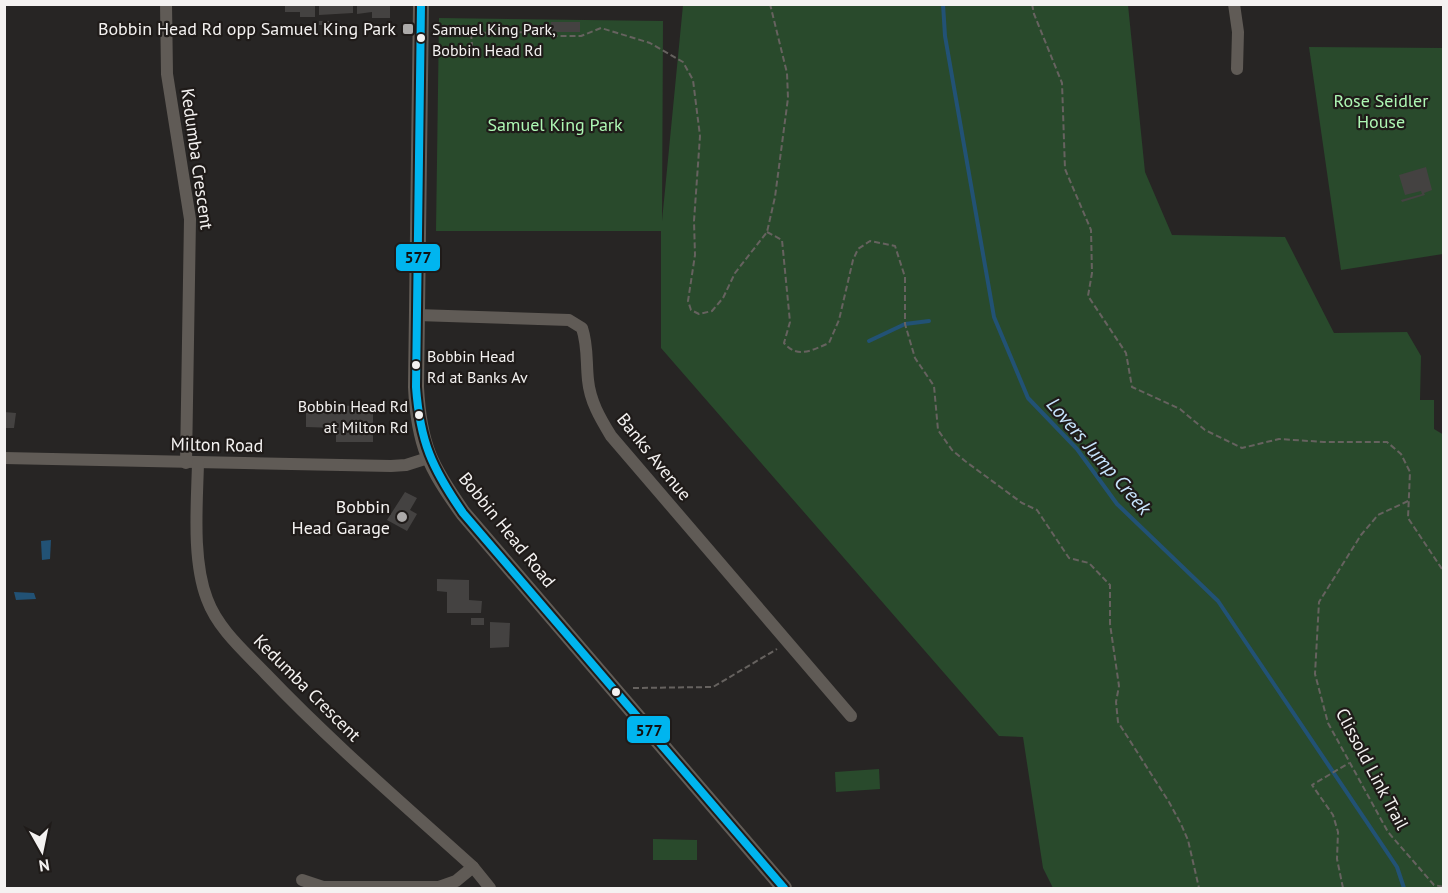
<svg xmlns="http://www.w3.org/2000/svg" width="1448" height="893" font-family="'PT Sans',sans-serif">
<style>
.green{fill:#294a2c}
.water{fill:#225275}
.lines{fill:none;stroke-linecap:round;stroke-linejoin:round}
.stream{stroke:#225275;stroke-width:4}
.building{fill:#444241}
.path{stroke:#66625f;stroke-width:2;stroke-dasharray:6 3;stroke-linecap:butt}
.minor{stroke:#605b56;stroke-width:12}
.secondary{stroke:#635d57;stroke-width:16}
.bus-1-casing{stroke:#1f1b19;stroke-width:12}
.bus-1{stroke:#00b5ef;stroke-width:8}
.poi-dot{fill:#acaaa9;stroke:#1f1b19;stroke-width:2}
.bus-dot{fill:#f4f2f1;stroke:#1f1b19;stroke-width:2}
.labels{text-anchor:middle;stroke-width:4.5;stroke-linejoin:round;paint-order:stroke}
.bus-label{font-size:16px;fill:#f4f2f1;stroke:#1f1b19;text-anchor:start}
.poi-label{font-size:18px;fill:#f4f2f1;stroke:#1f1b19;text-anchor:end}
.park-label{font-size:18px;fill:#aef7b4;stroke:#1f1b19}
.street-label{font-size:18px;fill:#f4f2f1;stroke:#1f1b19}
.water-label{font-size:20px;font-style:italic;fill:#c7e4fd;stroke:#1f1b19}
.line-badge{stroke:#1f1b19;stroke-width:2}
.pale-badge-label{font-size:16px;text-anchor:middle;font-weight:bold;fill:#111}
</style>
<rect width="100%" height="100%" fill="#272524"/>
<g class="green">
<polygon points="683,5 1128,5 1145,172 1172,235 1285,237 1334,333 1407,332 1421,356 1420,400 1434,400 1434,429 1444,435 1443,888 1053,888 1043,868 1023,737 999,736 661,348 661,231 436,231 439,18 663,21 662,221"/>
<polygon points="1309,47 1443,48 1443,254 1341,270"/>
<polygon points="879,769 880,789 836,792 835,772"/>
<polygon points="653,839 697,840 697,860 653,860"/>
</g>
<g class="water">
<polygon points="51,540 50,559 42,560 41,541"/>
<polygon points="14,592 34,593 36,599 16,600"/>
</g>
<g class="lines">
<g class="stream">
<polyline points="943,4 945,36 994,317 1028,398 1077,449 1117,504 1218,601 1397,867 1404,888"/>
<polyline points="869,341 905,324 929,321"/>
</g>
</g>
<g class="building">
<polygon points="285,4 315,4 315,17 300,17 300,12 285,12"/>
<polygon points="319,4 353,4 353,13 319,15"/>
<polygon points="357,4 390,4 390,18 372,18 372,12 357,14"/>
<rect x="319" y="21" width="11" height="4"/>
<rect x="551" y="22" width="29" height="10"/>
<polygon points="1426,167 1432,190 1424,193 1425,195 1402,202 1401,200 1422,194 1421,191 1405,195 1399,175"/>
<polygon points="306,405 363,406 363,411 373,411 373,442 336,442 336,428 306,427"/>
<polygon points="4,412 16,413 14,428 4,428"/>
<polygon points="405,492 417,498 410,510 417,514 407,531 387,520"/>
<polygon points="437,579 469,580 469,600 482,601 481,613 447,613 447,592 437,591"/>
<rect x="471" y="618" width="13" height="7"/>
<polygon points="490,622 510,623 509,647 490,648"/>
</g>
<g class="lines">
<g class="path">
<polyline points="1032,4 1034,14 1062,83 1065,169 1091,230 1092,273 1088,296 1126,353 1132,387 1180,409 1205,430 1242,448 1279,439 1324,442 1387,442 1401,454 1410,472 1408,518 1444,572"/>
<polyline points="435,30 471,33 532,32 554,36 581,36 601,28 650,43 683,62 693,80 700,136 694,221 695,255 688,301 691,310 699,314 712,311 723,298 735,273 767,232 775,197 788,98 787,73 770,4"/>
<polyline points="471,33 473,57"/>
<path d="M767,232L782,240L790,322L784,343C797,359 813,350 829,343L839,320L853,260L858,249L870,241L895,246L905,277V324L915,358L934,386L938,430L952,450L965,461L1022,503L1037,510L1069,558L1089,563L1110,585V624L1119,686L1116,702L1118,722L1169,802L1181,824L1188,840L1199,888"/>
<polyline points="1408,501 1378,515 1361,535 1319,602 1315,674 1328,723 1388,832 1434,885 1444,887"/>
<polyline points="633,688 713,687 777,649"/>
<polyline points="1343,888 1337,859 1338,832 1333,815 1312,785 1349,763"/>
</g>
<g class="minor">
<polyline points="166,4 167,74 190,219 186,463"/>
<polyline points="1234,4 1238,32 1237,69"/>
<path d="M417,315L569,320L582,328C588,346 586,361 588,380C590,401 600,418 611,436L851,716"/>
<polyline points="4,458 391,466 406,465 428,458"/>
<path d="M198,463C197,504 192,560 207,599C218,629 244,651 266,674C331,742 402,803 473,867L490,888"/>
<polyline points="302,880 323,887 439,887 456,881 473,867"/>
</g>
<path class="secondary" d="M421,4L416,387C419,446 430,466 463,513L784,888"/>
<defs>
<path id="bus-1" d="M421,4L416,387C420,442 432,468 463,513L784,888"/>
</defs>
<use href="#bus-1" class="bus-1-casing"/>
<use href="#bus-1" class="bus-1"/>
</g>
<g class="poi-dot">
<rect x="402" y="23" width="12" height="12" rx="3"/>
<circle cx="402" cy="517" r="6"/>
</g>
<g class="bus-dot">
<circle cx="421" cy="38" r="5"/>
<circle cx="416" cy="365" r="5"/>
<circle cx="419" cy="415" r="5"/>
<circle cx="616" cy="692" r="5"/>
</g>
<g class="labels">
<g class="bus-label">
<text x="432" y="35">Samuel King Park,<tspan x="432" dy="21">Bobbin Head Rd</tspan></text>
<text x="427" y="362">Bobbin Head<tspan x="427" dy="21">Rd at Banks Av</tspan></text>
<text x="408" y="412" text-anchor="end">Bobbin Head Rd<tspan x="408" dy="21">at Milton Rd</tspan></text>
</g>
<g class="poi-label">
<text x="396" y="35">Bobbin Head Rd opp Samuel King Park</text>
<text x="390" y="513">Bobbin<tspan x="390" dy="21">Head Garage</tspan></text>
</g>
<g class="park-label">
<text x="1381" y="107">Rose Seidler<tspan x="1381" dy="21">House</tspan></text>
<text x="555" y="131">Samuel King Park</text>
</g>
<g class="street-label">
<text transform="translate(197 159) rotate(82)" y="6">Kedumba Crescent</text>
<text transform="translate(217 445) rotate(1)" y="6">Milton Road</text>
<text transform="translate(654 457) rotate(51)" y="6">Banks Avenue</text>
<text transform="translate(507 530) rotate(51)" y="6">Bobbin Head Road</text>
<text transform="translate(307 688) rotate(45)" y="6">Kedumba Crescent</text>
<text transform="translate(1372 769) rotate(62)" y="6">Clissold Link Trail</text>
</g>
<g class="water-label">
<text transform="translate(1099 456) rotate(49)" y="7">Lovers Jump Creek</text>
</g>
</g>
<g class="line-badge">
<rect x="395" y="243" width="46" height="29" rx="6" fill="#00b5ef"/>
<rect x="626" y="715" width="45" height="29" rx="6" fill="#00b5ef"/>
</g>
<g class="pale-badge-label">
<text x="418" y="263">577</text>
<text x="649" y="736">577</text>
</g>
<rect width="1448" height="893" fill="none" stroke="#f4f2f1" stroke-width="12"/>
<g transform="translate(42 851) rotate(171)" stroke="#1f1b19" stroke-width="4.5" paint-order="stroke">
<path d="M0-4.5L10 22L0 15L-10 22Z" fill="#f4f2f1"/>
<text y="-9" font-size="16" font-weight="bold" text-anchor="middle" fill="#f4f2f1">N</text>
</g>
</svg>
